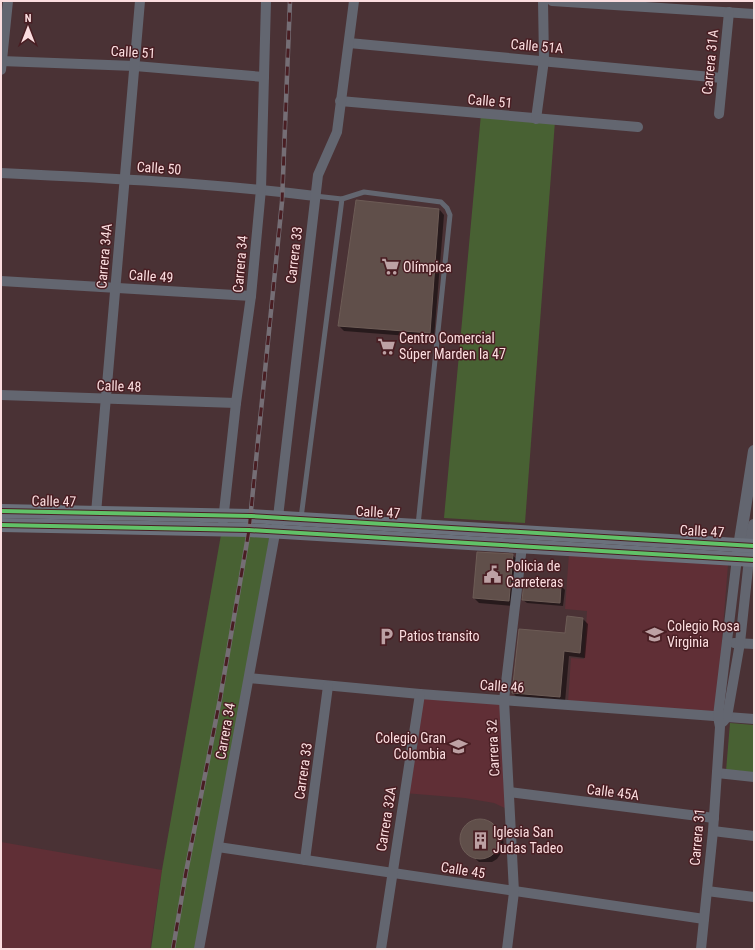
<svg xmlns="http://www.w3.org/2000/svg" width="755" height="950" font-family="'Roboto Condensed',sans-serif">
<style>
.built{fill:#602f36}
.green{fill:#486133}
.shadow{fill:#0007}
.building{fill:#604f4a;stroke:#6d5c56}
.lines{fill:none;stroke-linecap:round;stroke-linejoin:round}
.service{stroke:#636670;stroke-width:5}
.minor{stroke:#636670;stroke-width:10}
.tertiary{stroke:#636670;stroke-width:12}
.secondary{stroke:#6b717c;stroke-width:14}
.rail-casing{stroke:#756e75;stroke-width:4.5}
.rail{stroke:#491e23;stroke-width:3;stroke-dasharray:9;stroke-linecap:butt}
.cycleway-casing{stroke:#491e23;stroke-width:6}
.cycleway{stroke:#61c268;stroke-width:4}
.labels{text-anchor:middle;stroke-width:3;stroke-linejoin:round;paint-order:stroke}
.street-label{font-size:14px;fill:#fbdddf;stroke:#491e23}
.poi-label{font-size:14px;fill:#fbdddf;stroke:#491e23;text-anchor:start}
</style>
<rect width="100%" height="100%" fill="#4a3235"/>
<g class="built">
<polygon points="569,553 728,565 716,714 568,702 571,658 584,659 587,611 565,609"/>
<polygon points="420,694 504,700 511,811 494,803 465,798 404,793"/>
<polygon points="1,842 162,870 150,949 1,949"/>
</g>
<g class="green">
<polygon points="481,114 555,121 525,523 444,518"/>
<polygon points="222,529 275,531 199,949 151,949 162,870"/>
<polygon points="730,723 754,725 754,773 726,771"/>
</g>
<g class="shadow">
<polygon points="439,209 444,215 434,338 344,331 339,326"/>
<polygon points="512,555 518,560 514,606 479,603 474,598"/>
<polygon points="525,583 561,586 565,590 563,606 527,603 523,600"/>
<polygon points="583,619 588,624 585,658 569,656 565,702 518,698 513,693 566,634"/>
<polygon points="477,820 489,822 503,837 504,849 497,859 492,862 479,862 463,848 461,836 466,825"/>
</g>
<g class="building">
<polygon points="356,200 439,209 430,333 338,326"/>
<polygon points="477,552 513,554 509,601 473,598"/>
<polygon points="524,582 561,585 560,603 522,600"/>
<polygon points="567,616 583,618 580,653 564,651 560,697 512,693 519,629 565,633"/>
<circle cx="480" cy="839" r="20"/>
</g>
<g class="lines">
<g class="service">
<polyline points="315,196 342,199"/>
<polyline points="301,518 342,199 364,192 441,202 447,208 450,215 418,525"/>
</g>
<g class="minor">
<polyline points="552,1 754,14"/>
<polyline points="349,43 722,78"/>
<polyline points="1,61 135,66 264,77"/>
<polyline points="1,70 8,1"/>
<polyline points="340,101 638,127"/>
<polyline points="719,114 729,12"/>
<polyline points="536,119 544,60 543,1"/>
<path d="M1,173C106,178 211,183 315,196"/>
<polyline points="1,281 251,296"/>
<polyline points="1,395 236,403"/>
<polyline points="96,513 140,1"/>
<polyline points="223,521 236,403 251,296 261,189 266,1"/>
<polyline points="734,643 754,644"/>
<polyline points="249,678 420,694 754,719"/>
<polyline points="723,722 727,717 740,643 749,559"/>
<polyline points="717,773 754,777"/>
<polyline points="509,792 714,818"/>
<polyline points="713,831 754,836"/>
<polyline points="218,847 704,919"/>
<polyline points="305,860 328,686"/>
<polyline points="707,891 754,897"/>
<polyline points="199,949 278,517 318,175 337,132 354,1"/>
<polyline points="381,949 420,694"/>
<polyline points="507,949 514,892 504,700 522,546"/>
<polyline points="701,949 713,831 720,727 718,716 737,558"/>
</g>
<g class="tertiary">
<polyline points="738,553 754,451"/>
<polyline points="749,554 754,525"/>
</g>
<g class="secondary">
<polyline points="1,511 251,516 754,546"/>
<polyline points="1,525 249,530 754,560"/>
</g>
<defs>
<polyline id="rail" points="173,949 186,872 220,699 249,530 282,202 290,1"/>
</defs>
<use href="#rail" class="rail-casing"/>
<use href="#rail" class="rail"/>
<defs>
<g id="cycleway">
<polyline points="1,511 251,516 754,546"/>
<polyline points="1,525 249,530 754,560"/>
</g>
</defs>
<use href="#cycleway" class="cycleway-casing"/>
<use href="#cycleway" class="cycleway"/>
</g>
<defs>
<symbol id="supermarket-bare" viewBox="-9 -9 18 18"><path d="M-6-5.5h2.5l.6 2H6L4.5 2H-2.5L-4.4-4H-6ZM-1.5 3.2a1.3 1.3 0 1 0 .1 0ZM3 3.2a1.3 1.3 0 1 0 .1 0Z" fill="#bda1a4" stroke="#491e23" stroke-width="2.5" paint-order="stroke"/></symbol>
<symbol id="civic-bare" viewBox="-9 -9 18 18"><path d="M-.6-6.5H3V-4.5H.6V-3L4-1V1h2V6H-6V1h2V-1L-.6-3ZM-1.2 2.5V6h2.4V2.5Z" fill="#bda1a4" stroke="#491e23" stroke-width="2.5" paint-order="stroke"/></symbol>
<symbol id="school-bare" viewBox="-9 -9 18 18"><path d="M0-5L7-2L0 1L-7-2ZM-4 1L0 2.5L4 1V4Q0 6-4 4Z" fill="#bda1a4" stroke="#491e23" stroke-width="2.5" paint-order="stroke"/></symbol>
<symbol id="parking-bare" viewBox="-9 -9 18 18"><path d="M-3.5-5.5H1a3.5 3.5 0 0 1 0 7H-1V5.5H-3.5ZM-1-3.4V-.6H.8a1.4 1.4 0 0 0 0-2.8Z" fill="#bda1a4" stroke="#491e23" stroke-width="2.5" paint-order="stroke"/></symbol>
<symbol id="building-bare" viewBox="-9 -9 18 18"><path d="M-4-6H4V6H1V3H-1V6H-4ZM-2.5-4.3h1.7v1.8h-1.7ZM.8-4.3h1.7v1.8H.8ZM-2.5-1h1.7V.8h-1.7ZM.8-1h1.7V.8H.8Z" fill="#bda1a4" stroke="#491e23" stroke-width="2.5" paint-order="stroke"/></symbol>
</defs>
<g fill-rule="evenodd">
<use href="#supermarket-bare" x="378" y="254" width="25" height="25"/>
<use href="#supermarket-bare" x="374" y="334" width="25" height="25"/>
<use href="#civic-bare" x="480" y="562" width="25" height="25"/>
<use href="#school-bare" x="642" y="622" width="25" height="25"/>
<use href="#parking-bare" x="374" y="624" width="25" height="25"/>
<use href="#school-bare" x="446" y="734" width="25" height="25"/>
<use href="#building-bare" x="468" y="828" width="25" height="25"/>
</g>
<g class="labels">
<g class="street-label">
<text transform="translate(537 46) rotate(5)" y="5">Calle 51A</text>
<text transform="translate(133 52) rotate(3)" y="5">Calle 51</text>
<text transform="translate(710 62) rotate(-84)" y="5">Carrera 31A</text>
<text transform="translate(490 101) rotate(5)" y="5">Calle 51</text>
<text transform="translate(159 168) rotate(4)" y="5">Calle 50</text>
<text transform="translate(294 255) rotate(-83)" y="5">Carrera 33</text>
<text transform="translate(104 256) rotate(-85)" y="5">Carrera 34A</text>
<text transform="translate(240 264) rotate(-85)" y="5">Carrera 34</text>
<text transform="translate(151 276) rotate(4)" y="5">Calle 49</text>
<text transform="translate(119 386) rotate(2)" y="5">Calle 48</text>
<text transform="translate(54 501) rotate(1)" y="5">Calle 47</text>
<text transform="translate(378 512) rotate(3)" y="5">Calle 47</text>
<text transform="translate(702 531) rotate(3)" y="5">Calle 47</text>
<text transform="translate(502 686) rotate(4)" y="5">Calle 46</text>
<text transform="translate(225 731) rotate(-80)" y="5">Carrera 34</text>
<text transform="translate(493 748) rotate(-93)" y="5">Carrera 32</text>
<text transform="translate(303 771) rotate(-82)" y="5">Carrera 33</text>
<text transform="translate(613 792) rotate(7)" y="5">Calle 45A</text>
<text transform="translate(386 819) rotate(-81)" y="5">Carrera 32A</text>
<text transform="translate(697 837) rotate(-85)" y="5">Carrera 31</text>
<text transform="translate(463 870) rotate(9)" y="5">Calle 45</text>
</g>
<g class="poi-label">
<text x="403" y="272">Olímpica</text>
<text x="399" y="343">Centro Comercial<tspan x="399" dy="16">Súper Marden la 47</tspan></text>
<text x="506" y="571">Policia de<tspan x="506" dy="16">Carreteras</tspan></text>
<text x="667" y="631">Colegio Rosa<tspan x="667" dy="16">Virginia</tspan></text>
<text x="399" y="641">Patios transito</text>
<text x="446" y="743" text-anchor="end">Colegio Gran<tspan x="446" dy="16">Colombia</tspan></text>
<text x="493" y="837">Iglesia San<tspan x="493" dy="16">Judas Tadeo</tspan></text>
</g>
</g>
<rect width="755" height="950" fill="none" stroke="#fbdddf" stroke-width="4"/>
<g transform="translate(28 28)" stroke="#491e23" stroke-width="3" paint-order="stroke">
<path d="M0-3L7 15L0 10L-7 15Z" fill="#fbdddf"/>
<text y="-6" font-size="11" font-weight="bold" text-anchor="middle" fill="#fbdddf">N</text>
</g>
</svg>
